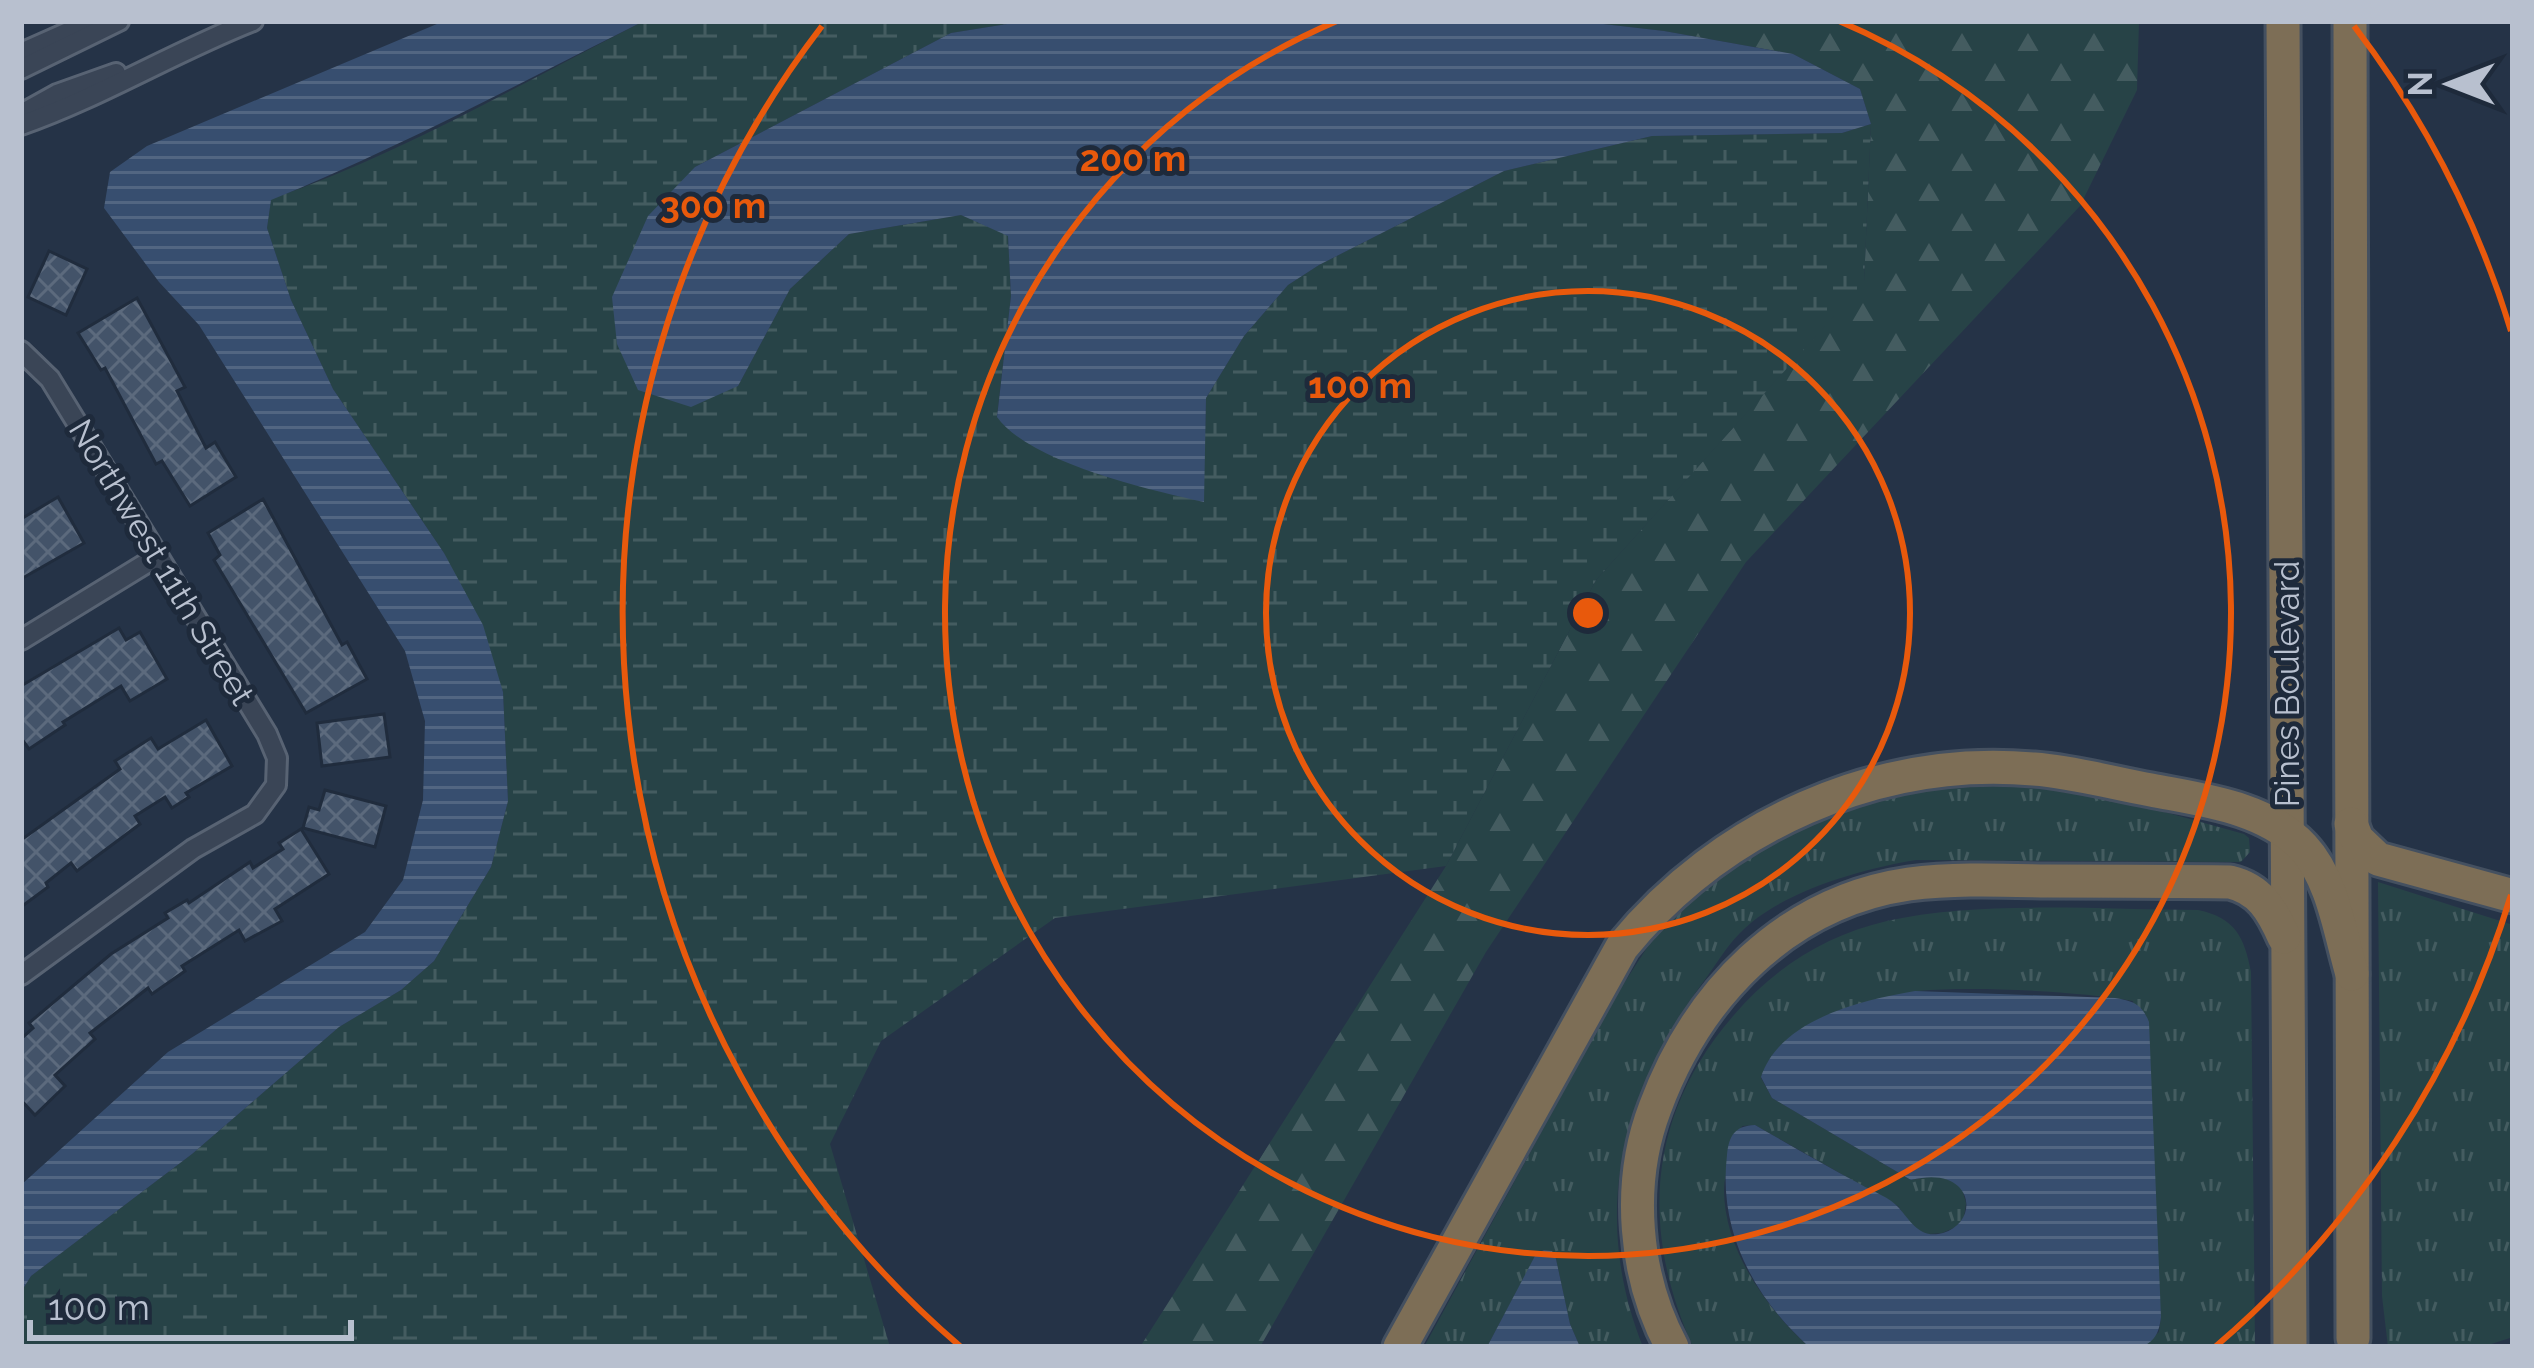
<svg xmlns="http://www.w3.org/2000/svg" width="2534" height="1368" font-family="Raleway,sans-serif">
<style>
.grass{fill:url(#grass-tufts)}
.forest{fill:url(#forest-firs)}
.wetland{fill:url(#wetland-marsh)}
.water{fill:url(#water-rules)}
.building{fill:url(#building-cross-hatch);stroke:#202c3d;stroke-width:3}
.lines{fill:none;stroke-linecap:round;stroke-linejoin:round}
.street-casing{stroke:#586373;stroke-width:24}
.highway-casing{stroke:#445060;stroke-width:39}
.street{stroke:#3a4556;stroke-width:18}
.highway{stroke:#7d6e56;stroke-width:33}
.ring{fill:none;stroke:#e8590c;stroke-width:6}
.labels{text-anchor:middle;stroke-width:10;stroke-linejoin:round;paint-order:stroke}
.street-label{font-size:33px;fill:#b8c0cf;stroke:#1e2a3b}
.centre{fill:#e8590c;stroke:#1e2a3b;stroke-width:6}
.ring-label{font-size:36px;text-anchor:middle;font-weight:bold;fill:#e8590c;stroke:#1e2a3b;stroke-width:10;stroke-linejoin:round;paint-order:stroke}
</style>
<defs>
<pattern id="grass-tufts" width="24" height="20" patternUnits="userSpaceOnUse" patternTransform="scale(3)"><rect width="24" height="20" fill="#274347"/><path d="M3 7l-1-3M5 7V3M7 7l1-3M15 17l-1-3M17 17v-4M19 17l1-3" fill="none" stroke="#445c60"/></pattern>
<pattern id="forest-firs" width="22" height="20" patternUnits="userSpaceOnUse" patternTransform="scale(3)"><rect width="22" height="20" fill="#274347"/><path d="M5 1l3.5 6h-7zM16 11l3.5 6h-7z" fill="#445c60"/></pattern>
<pattern id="wetland-marsh" width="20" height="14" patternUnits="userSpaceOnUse" patternTransform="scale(3)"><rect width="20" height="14" fill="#274347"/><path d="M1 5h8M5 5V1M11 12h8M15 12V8" fill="none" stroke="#445c60"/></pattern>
<pattern id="water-rules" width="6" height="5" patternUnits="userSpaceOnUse" patternTransform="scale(3)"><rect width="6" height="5" fill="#374e6f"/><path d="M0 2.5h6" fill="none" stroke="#526682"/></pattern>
<pattern id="building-cross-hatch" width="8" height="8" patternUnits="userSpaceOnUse" patternTransform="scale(3)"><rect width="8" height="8" fill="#435369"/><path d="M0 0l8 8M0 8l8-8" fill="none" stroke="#5c6a7d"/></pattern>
</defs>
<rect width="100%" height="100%" fill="#253347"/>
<g class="grass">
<path d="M1996,781L2085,790L2244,834L2249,838L2250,852L2241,862L1916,860C1861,869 1779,892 1740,933C1725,948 1714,968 1701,985C1620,1095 1591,1217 1643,1347H1580L1570,1324L1556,1259L1544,1250L1536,1255L1487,1347H1424L1617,994L1667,917L1702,887L1798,824L1915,787Z"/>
<polygon points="2378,882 2513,925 2513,1337 2482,1347 2388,1347 2382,1296"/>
<path d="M2198,910C2235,918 2244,936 2251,972L2255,1347H2142L2159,1332L2161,1317L2133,1001C2078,991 1974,986 1918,991C1903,993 1888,1000 1873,1004C1831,1017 1776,1030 1761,1078L1772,1098L1911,1180L1939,1175L1953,1180L1962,1189L1966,1203L1964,1217L1956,1227L1942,1233L1928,1234L1914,1229L1898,1206L1755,1125L1742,1126C1736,1146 1724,1170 1724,1190C1724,1250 1767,1309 1809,1347H1693C1640,1229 1647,1115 1734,1015C1774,968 1826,935 1887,921C1978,900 2103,910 2198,910Z"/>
</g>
<polygon class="forest" points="1577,21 2139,21 2137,90 2080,206 1746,562 1486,952 1260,1347 1140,1347 1446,866 1596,580 1864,282 1871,124 1860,89 1793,54 1664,31"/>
<path class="wetland" d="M644,21H1026L951,33L695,167L738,386L790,289L849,234L961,215L1008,235L1011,296L997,416L1203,502L1206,398L1244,336L1288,285L1319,265L1504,171L1652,136L1842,133L1871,124L1864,283L1596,580L1446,866L1055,918L881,1041L830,1144L890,1347H21V1292L31,1276L192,1154L339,1027L401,990L434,961L491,867L508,801L503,692L444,553L333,389L291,300L267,228L271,199C400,155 522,83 644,21Z"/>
<g class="water">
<path d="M444,21H644C520,83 398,148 271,200L267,228L291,300L333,389L444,553L483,625L503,692L508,801L491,867L434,961L401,990L339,1027L192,1154L31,1276L21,1292V1185L168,1052L365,932L403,880L423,800L425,721L405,651L199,325L159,282L104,208L110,172L147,146Z"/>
<path d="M1026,21H1577L1664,31L1793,54L1860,89L1871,124L1842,133L1652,136L1504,171L1319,265L1288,285L1244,336L1206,398L1204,502C1149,490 1029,462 997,417L1011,296L1008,236L961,215L849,234L790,289L738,386L691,407L638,390L617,344L612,297L648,216L695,167L951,33Z"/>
<path d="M1915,991L2115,998C2133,1001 2142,1004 2149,1022L2161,1317C2159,1332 2156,1340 2142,1347H1809C1753,1296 1718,1231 1727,1155C1729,1135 1735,1126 1755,1125C1790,1145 1825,1165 1860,1184C1872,1191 1891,1198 1899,1208C1912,1223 1920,1239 1943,1233C1982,1221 1973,1164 1911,1180L1772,1098L1761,1077C1780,1019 1862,1000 1915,991Z"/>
<polygon points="1544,1250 1552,1251 1556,1259 1570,1324 1580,1347 1487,1347 1536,1254"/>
</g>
<g class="building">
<polygon points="49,251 87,269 66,315 28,297"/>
<polygon points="137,298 185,387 177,391 206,448 215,442 236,477 190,506 162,461 156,464 105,368 101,370 78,333"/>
<polygon points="58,497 84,543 21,579 21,519"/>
<polygon points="263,499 342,645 347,642 367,679 306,713 214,560 220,555 208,533"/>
<polygon points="119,628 126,640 140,632 167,679 130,701 121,686 63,722 65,725 29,749 21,738 21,686"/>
<polygon points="384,714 390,757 322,766 317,723"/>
<polygon points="206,720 232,766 186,793 189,797 172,808 165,797 135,816 140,824 77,871 71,863 46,883 48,887 21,907 21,840 120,769 115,761 151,738 158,749"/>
<polygon points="325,790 386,806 375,847 303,828 309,807 319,810"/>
<polygon points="301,829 329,874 275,909 282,921 245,941 239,930 182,966 185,971 152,994 148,988 90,1033 95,1039 55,1075 65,1086 35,1115 21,1100 21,1039 33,1028 29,1023 111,954 168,918 165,913 187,900 189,903 250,862 253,868 283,849 279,843"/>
</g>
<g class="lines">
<defs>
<g id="street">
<polyline points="21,53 93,21"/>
<polyline points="21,69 119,21"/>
<polyline points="21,114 57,94 116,73"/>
<path d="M21,125C101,97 174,52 253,21"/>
<polyline points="21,351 50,379 267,734 277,758 276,785 255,814 193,849 21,975"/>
<polyline points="21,640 158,556"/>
</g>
<g id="highway">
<polyline points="2283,21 2290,1347"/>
<polyline points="2350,21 2353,1338"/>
<polyline points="2351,824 2357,839 2378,859 2513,896"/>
<path d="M1400,1347L1622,947C1721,826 1877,755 2034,769C2074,772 2112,783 2151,790C2202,800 2265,807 2303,847C2333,879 2340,934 2352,974"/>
<path d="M1672,1347C1634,1276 1626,1184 1655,1108C1697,994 1786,902 1909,884C1955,878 2001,880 2047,881C2108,881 2169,881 2230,882C2260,889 2272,910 2284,937"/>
</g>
</defs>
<use href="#street" class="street-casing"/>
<use href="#highway" class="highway-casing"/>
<use href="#street" class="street"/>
<use href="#highway" class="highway"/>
</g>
<g class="ring">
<circle cx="1588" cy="613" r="322"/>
<path d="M1839 21A643 643 0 1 1 1337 21"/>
<path d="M2511 895A965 965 0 0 1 2215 1347M961 1347A965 965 0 0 1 822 26M2354 26A965 965 0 0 1 2511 331"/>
</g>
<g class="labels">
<g class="street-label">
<text transform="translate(162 562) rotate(59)" y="12">Northwest 11th Street</text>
<text transform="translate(2287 684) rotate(-90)" y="12">Pines Boulevard</text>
</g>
</g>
<circle cx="1588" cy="613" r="18" class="centre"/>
<g class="ring-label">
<text x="1133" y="171">200 m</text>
<text x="713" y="218">300 m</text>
<text x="1360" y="398">100 m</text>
</g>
<rect width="2534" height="1368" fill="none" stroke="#b8c0cf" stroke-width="48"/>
<g transform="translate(2450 84) rotate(270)" stroke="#1e2a3b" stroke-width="9" paint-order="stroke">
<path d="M0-9L21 45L0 30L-21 45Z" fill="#b8c0cf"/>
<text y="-18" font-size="33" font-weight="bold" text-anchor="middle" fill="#b8c0cf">N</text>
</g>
<path d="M30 1320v18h321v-18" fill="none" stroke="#b8c0cf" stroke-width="6"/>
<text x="48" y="1320" font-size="36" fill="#b8c0cf" stroke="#1e2a3b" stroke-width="9" paint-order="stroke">100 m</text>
</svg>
